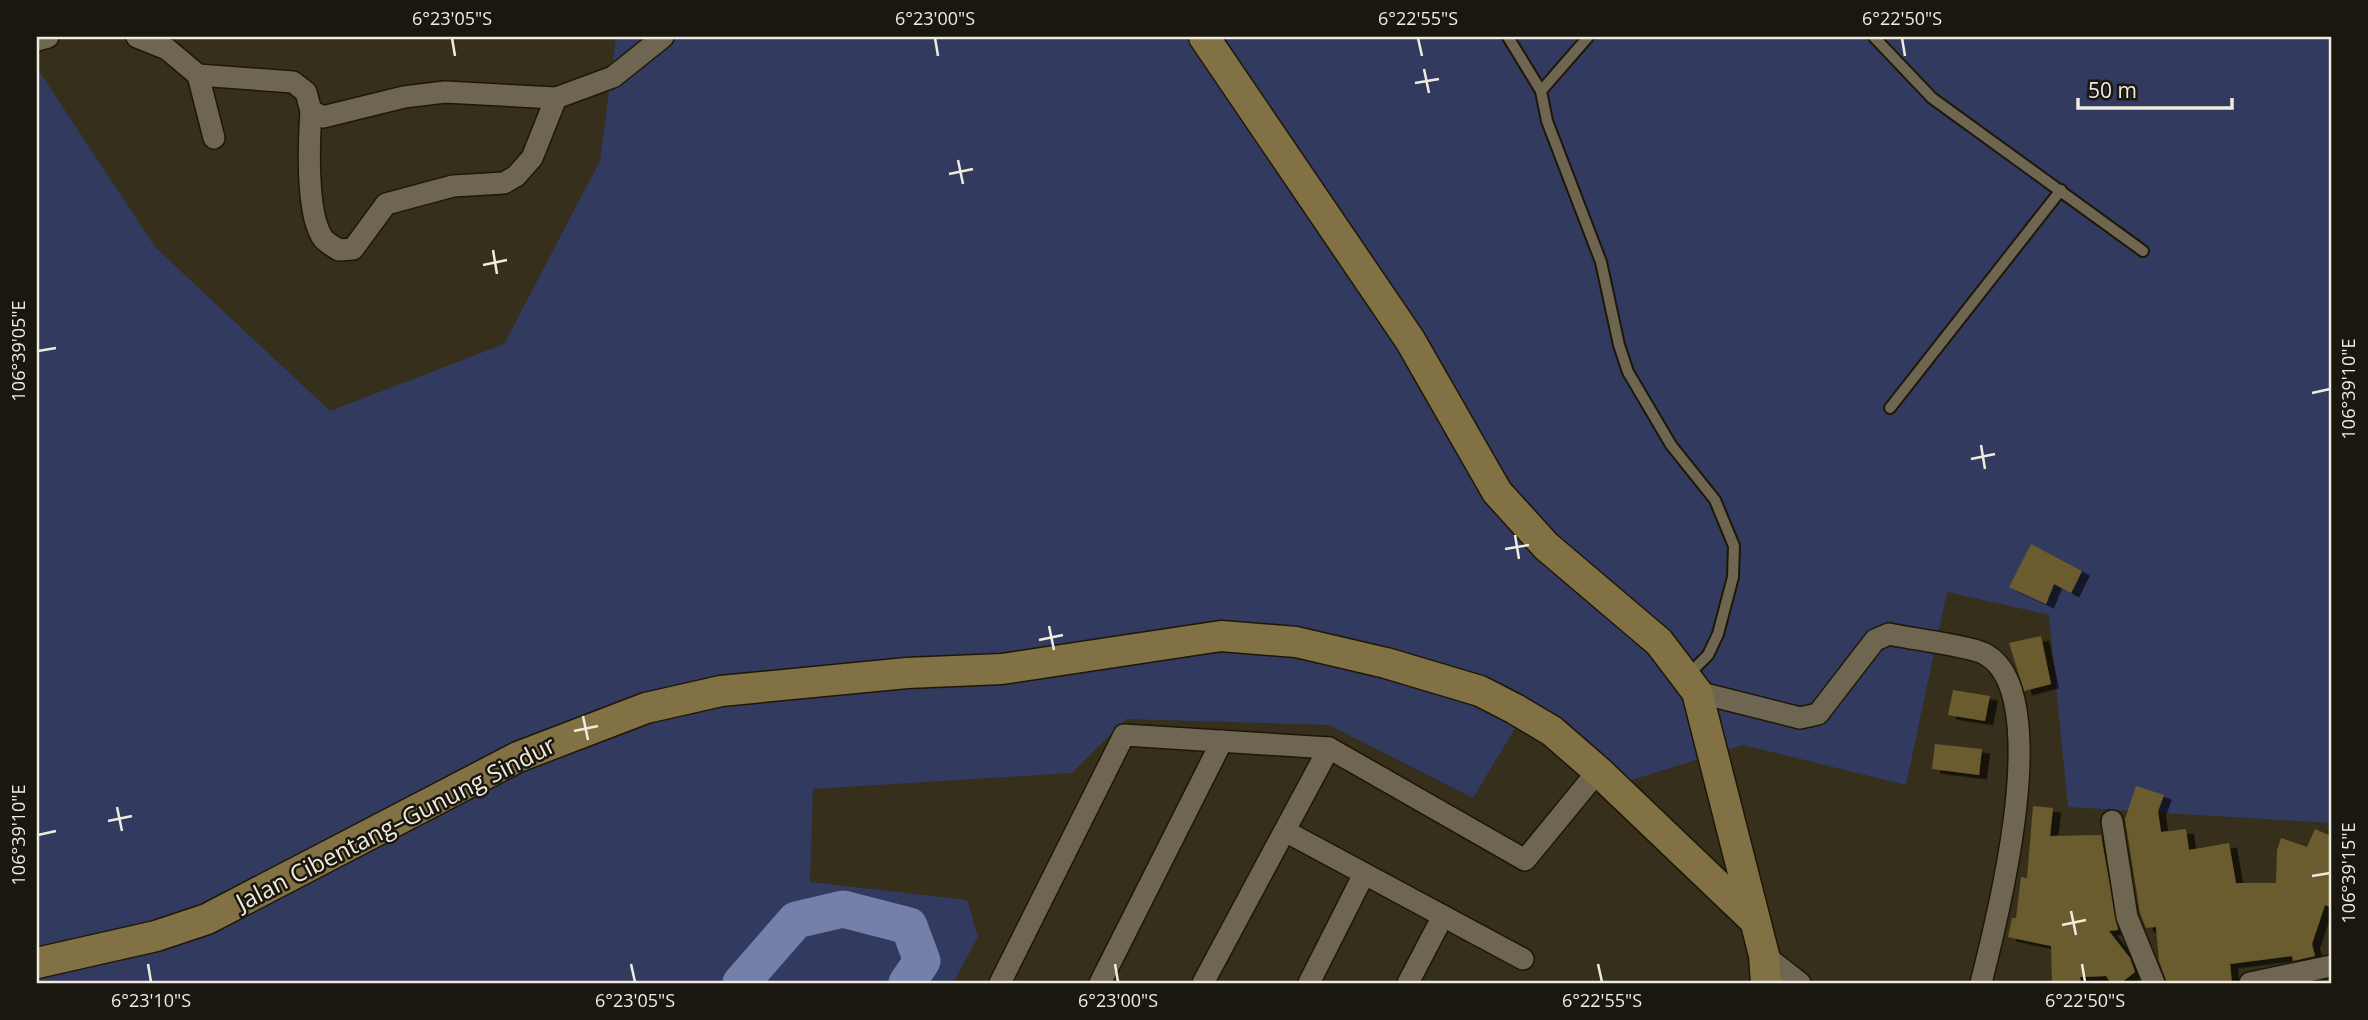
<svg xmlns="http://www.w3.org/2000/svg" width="2368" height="1020" font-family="'Open Sans',sans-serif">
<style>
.green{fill:#323a60}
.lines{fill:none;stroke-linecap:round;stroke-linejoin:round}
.river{stroke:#747faa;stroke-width:37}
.building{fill:#6b5b2e;filter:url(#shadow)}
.lane-casing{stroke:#1d1705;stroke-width:14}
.street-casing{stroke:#1d1705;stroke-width:24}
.secondary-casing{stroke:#1d1705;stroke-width:33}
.lane{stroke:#6e6651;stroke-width:10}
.street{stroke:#6e6651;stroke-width:21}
.secondary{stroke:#817145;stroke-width:30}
.ticks{fill:none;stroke:#efebdf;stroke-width:2.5}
.labels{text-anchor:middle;stroke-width:5;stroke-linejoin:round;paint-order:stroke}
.street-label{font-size:24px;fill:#efebdf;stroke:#1a170f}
.neatline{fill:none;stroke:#efebdf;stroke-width:2.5}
.ticks-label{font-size:18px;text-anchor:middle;fill:#efebdf}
</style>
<defs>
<filter id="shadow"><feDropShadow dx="8" dy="4.5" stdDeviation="0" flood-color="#0009"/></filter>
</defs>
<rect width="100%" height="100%" fill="#362f1c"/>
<polygon class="green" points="616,37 2331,37 2331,823 2068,807 2049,615 1947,592 1906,785 1743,745 1613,786 1520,720 1473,798 1329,725 1126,719 1072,773 813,789 810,882 967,900 978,937 953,983 37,983 37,68 155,247 330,411 504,344 600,161"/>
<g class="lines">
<polyline class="river" points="741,983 796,920 843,909 909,926 922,961 907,983"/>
</g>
<g class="building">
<polygon points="2031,544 2082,571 2071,593 2054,584 2046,604 2009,587"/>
<polygon points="2041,636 2051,684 2024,691 2009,643"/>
<polygon points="1953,690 1990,696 1985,721 1948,715"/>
<polygon points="1935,744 1982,749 1979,775 1932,769"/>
<polygon points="2136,786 2164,795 2158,811 2161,832 2186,829 2189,850 2229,843 2236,883 2276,883 2277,850 2281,838 2307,847 2315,829 2331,836 2331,907 2325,905 2312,944 2315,956 2293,961 2292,956 2230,964 2232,983 2167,983 2159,961 2156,927 2146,928 2140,913 2125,819"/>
<polygon points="2033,806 2053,808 2050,836 2101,835 2118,930 2109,931 2130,958 2135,972 2121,983 2111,983 2106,976 2080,977 2081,983 2052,983 2051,946 2008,937 2012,918 2016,918 2021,877 2027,878"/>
</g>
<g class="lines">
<defs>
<g id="lane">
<polyline points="1508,37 1541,91 1547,121 1601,262 1619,345 1628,372 1671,445 1715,500 1734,546 1733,577 1718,634 1708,655 1686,677"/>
<polyline points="1874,37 1932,98 2143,251"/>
<polyline points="1541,91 1588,37"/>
<polyline points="1890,408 2061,190"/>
</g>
<g id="street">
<polyline points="137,37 167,49 198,75 293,82 306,92 311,111 323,117 404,97 445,92 556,98 613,77 663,37"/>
<polyline points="37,40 48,37"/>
<polyline points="198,75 214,138"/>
<path d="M311,111C309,141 306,211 322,237C325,242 334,247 339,250L353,249L386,204L453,186L504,183L516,176L532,158L556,98"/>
<path d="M1697,692L1800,718L1818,714L1875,640L1889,634C1911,639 1965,645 1983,653C2057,688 1997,920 1981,983"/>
<polyline points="2112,821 2127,917 2154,983"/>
<polyline points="1285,831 1523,959"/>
<polyline points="1764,955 1800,983"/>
<polyline points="1000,983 1124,735 1329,748"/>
<polyline points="1100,983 1222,741"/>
<polyline points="1203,983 1329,748 1525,860 1598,771"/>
<polyline points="1309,983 1364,874"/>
<polyline points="1408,983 1443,916"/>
<polyline points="2250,983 2331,966"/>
</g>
<g id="secondary">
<polyline points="1204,37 1410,340 1497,492 1546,546 1659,642 1697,692 1764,955 1766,983"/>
<polyline points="37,963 156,936 207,919 518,757 646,708 721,691 907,673 1002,669 1221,636 1296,642 1386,663 1480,691 1515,709 1552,731 1598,771 1754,920"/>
</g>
</defs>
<use href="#lane" class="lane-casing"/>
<use href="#street" class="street-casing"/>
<use href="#secondary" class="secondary-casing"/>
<use href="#lane" class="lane"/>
<use href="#street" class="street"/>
<use href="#secondary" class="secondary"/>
</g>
<path class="ticks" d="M452,38L455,56M935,38L938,56M1418,38L1422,56M1902,38L1905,56M1424,69L1429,93M1415,83L1439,79M958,160L963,184M949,174L973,169M493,250L497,274M483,265L507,260M38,351L56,348M2312,393L2330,389M1981,445L1985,469M1971,459L1995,454M1515,535L1519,559M1505,549L1529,545M1049,626L1054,650M1039,640L1063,635M583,716L588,740M574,731L598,726M117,807L122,831M108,821L132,816M38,835L56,831M2312,876L2330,873M2071,911L2076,935M2062,925L2086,920M148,964L151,982M631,964L635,982M1115,964L1118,982M1598,964L1602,982M2082,964L2085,982"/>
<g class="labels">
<g class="street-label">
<text transform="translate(396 824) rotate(-27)" y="8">Jalan Cibentang–Gunung Sindur</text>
</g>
</g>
<rect width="2368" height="1020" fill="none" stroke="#1a170f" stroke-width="77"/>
<path d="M2078 98v10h154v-10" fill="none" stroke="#efebdf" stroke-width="3.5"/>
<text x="2088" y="98" font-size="21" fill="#efebdf" stroke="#1a170f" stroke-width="5" paint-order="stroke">50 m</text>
<rect x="38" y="38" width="2292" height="944" class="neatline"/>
<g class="ticks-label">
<text x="452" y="25">6°23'05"S</text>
<text x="935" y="25">6°23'00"S</text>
<text x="1418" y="25">6°22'55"S</text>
<text x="1902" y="25">6°22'50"S</text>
<text transform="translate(19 351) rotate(-90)" y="6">106°39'05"E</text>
<text transform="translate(2349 389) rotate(-90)" y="6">106°39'10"E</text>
<text transform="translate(19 835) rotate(-90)" y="6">106°39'10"E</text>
<text transform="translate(2349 873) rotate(-90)" y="6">106°39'15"E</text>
<text x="151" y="1007">6°23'10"S</text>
<text x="635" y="1007">6°23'05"S</text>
<text x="1118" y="1007">6°23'00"S</text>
<text x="1602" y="1007">6°22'55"S</text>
<text x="2085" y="1007">6°22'50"S</text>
</g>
</svg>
